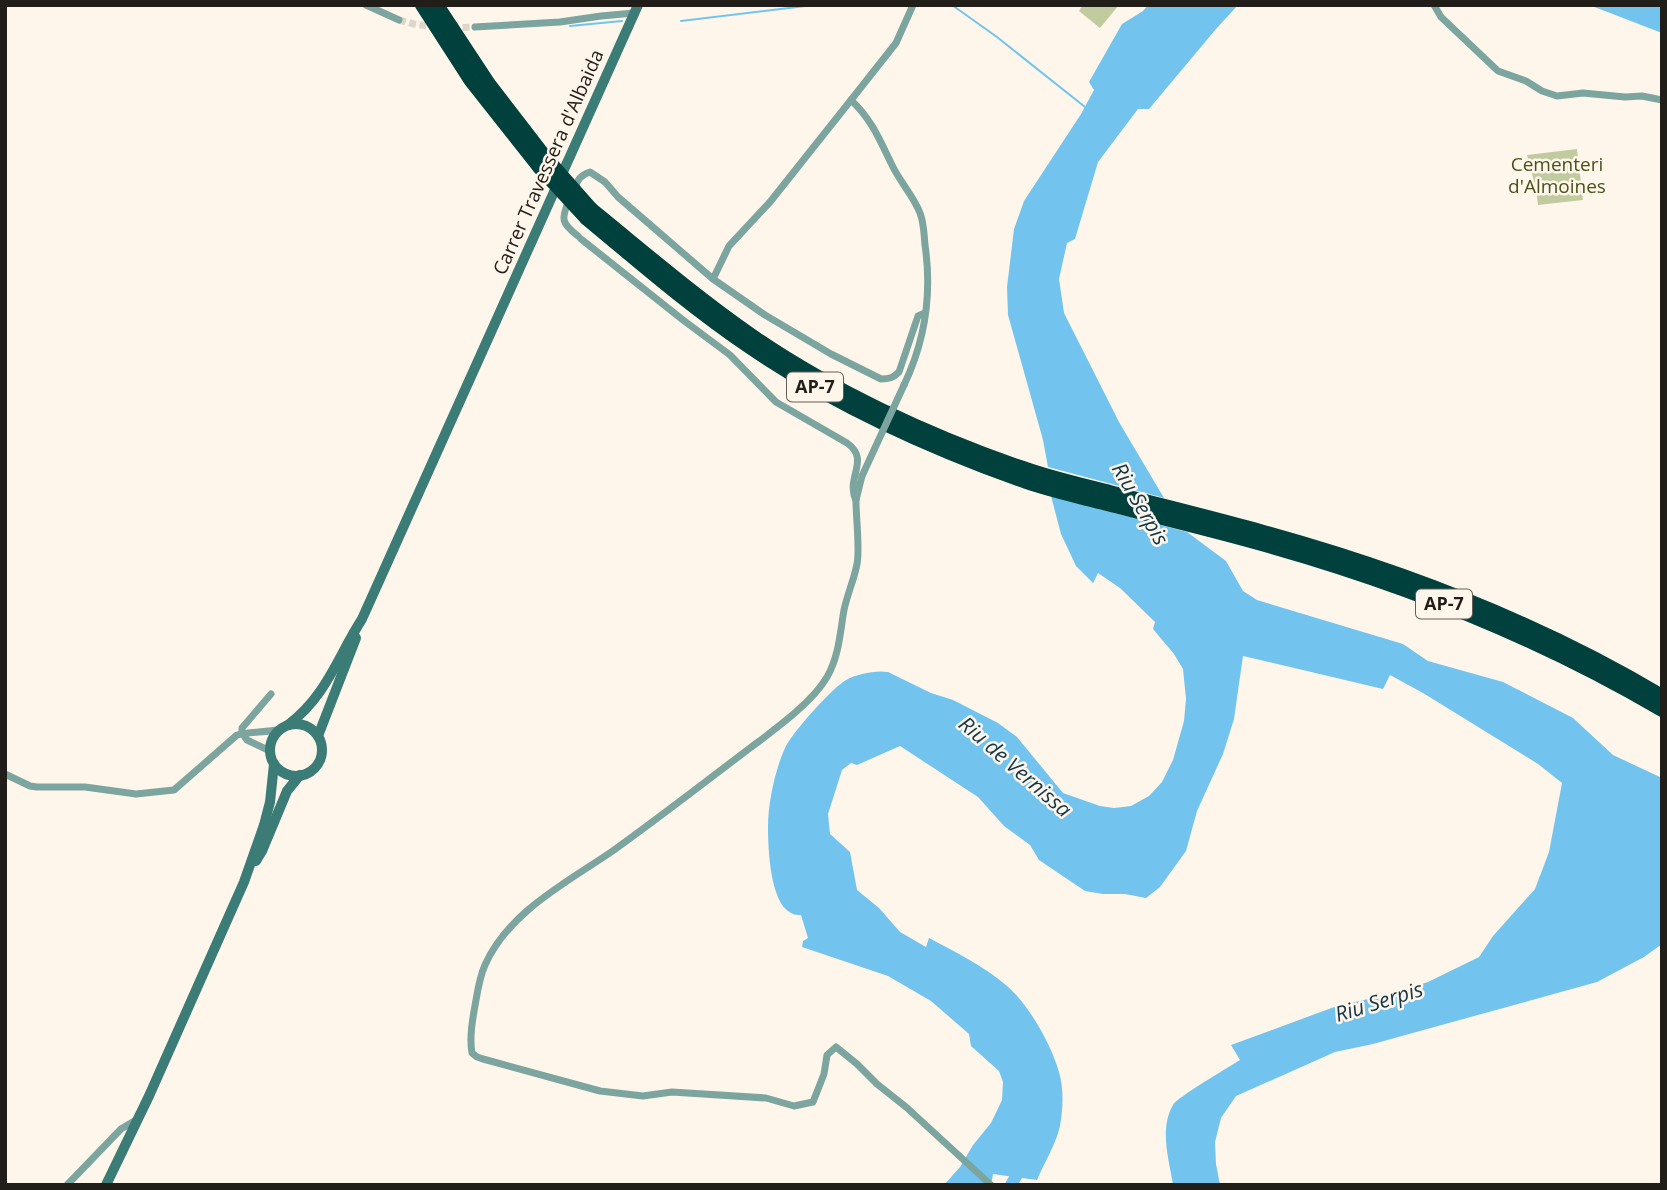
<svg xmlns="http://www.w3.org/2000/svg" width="1667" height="1190" font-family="'Open Sans',sans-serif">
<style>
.green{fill:#c1cb9f}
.water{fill:#72c4ee}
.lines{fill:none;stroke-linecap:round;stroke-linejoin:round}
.stream{stroke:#72c4ee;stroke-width:2}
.river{stroke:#72c4ee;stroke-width:12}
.street-tunnel{stroke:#ded5cb;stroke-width:7;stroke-dasharray:7 3.5;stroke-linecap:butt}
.street{stroke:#7ca5a0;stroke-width:7}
.secondary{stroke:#3b7c76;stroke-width:10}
.highway{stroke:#00413d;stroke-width:14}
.street-bridge{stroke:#7ca5a0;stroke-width:7}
.highway-bridge{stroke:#00413d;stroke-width:14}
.labels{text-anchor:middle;stroke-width:5;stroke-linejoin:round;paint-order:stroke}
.shield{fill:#fff6eb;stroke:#645e57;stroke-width:2}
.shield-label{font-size:18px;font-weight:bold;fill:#211d18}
.street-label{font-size:19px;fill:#211d18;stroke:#fff6eb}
.park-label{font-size:19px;fill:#49521c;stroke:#fff6eb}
.water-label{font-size:21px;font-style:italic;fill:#123749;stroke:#fff6eb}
</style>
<rect width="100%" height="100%" fill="#fff6eb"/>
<g class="green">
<polygon points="1083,5 1119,5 1100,28 1079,11"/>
<polygon points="1577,149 1583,200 1538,205 1536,189 1527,155"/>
</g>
<g class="water">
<polygon points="1148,5 1238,5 1216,29 1149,109 1138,109 1098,162 1075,239 1067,243 1059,279 1064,313 1119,422 1164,498 1048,467 1043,440 1008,315 1007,287 1014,229 1024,201 1081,114 1094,90 1089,82 1122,24 1143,11"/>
<polygon points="1590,5 1662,5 1662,33 1597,8"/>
<path d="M1051,496L1187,532L1226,561L1243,591L1257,600L1403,644L1428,661L1503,682L1573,718L1613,755L1662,778V944L1644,957L1597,982L1373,1044L1335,1052L1236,1096L1221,1118L1215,1142L1216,1164L1220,1185H1173C1169,1159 1159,1129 1173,1105C1176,1098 1229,1067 1240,1060L1231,1045L1337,1006L1390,994L1428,982L1479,957L1493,936L1535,889L1549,852L1562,783L1538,764L1423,693L1390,675L1383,689L1243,656L1234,719L1223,754L1197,811L1186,851L1160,887L1146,898L1125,894H1103L1085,891L1039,860L1030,845L1004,826L978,797L900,746L857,765L851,763L842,770L828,814L830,834L850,852L857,890L879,908L900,932L926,947L929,938C955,952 984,966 1007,986C1029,1005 1051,1044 1059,1072C1064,1089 1063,1109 1060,1126C1056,1144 1044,1163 1037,1180L993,1174L991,1185H944L960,1167L973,1145L991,1123L1002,1100L1003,1082L999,1071L971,1046L969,1034L931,1001L888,976L802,947L803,941L808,938L801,915C798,915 794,915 791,913C770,903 768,848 768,827C768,803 775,770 785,748C791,734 832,688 846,680C857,674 875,670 888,672L931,693L953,700L998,723L1017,737L1063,793L1100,806L1114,808L1131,806L1149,796L1162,782L1173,760L1184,721L1186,699L1183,669L1174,654L1153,629L1155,622L1120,588L1098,573L1093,583L1076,566L1061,534Z"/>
</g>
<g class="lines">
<g class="stream">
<polyline points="952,5 997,37 1085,107"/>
<polyline points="681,21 814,5"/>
<polyline points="570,26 622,21"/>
</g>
<polyline class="river" points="1011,1185 1023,1164"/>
<g class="street-tunnel">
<polyline points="399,20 414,24 436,27"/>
<polyline points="452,28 475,27"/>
</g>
<g class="street">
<polyline points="366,5 399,20"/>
<polyline points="1434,5 1441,17 1498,71 1526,81 1542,91 1557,96 1583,93 1625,97 1642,96 1662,100"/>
<polyline points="475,27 560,22 601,16 634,13"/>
<path d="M574,189C578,180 580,175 590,172L605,182L618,197L713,279L765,315L831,354L881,379C889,379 893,378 899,372L918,316L925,313"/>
<path d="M569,200C561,219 561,223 578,236"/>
<path d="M581,239L683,320L730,355L776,402L847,443C871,460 845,477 856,501C856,518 860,549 857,564C854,580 847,595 844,610C840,633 839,656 827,677C812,703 774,730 750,748C705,782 660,817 614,850C568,882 509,911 485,965C480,976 478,988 476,1000C473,1017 469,1036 472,1053L477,1057L483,1059L600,1091L643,1096L672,1092L766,1098L794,1106L813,1102L824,1074L827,1055L836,1047L857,1064L877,1084L906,1107L991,1185"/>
<polyline points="713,279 729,246 770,202 851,100"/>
<path d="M904,385C925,341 932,293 925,245C924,235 924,223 920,213C914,197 901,183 893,167C880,141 873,121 851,100L896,43L913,5"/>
<polyline points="856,500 862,476"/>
<polyline points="242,733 242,728 271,694"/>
<polyline points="242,733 247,740 270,751"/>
<path d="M5,774L30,786L37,787H85L136,794L174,790L237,735C251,731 266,733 281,729"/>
<polyline points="67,1185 121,1129 136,1120"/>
</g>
<g class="secondary">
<circle cx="296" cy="750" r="26"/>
<path d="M288,725C327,695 337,658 362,619L638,5"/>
<polyline points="318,736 356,638"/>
<polyline points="256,861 262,851 287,791 300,775"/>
<polyline points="106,1185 149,1096 244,882 264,825 270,802 274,764"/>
</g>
<g class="highway">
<polyline points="422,5 471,81 539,167"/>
<polyline points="437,5 489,84 546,158"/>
<path d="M591,209C644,252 695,296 751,335C830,390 932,437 1023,468C1051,478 1081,485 1110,492C1160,505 1210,517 1260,531C1399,569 1538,622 1662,696"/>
<path d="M586,218C640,263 693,309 751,348C835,405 930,448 1026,482C1052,491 1080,497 1107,504C1157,517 1208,529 1258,543C1399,582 1536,636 1662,710"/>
</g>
<polyline class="street-bridge" points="862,476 904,385"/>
<g class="highway-bridge">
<polyline points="546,158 591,209"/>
<polyline points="539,167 586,218"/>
</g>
</g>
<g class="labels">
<g class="shield">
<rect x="787" y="372.5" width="56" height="29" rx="5"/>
<rect x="1416" y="589.5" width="56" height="29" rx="5"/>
</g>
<g class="shield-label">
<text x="815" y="393">AP-7</text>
<text x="1444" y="610">AP-7</text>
</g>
<g class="street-label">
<text transform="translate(548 162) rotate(-66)" y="7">Carrer Travessera d'Albaida</text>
</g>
<g class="park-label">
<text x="1557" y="171">Cementeri<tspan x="1557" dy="22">d'Almoines</tspan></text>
</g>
<g class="water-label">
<text transform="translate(1140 504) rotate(60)" y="7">Riu Serpis</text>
<text transform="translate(1015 767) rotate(41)" y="7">Riu de Vernissa</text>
<text transform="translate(1379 1002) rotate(-17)" y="7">Riu Serpis</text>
</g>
</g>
<rect width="1667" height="1190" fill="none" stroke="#211d18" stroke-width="14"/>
</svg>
